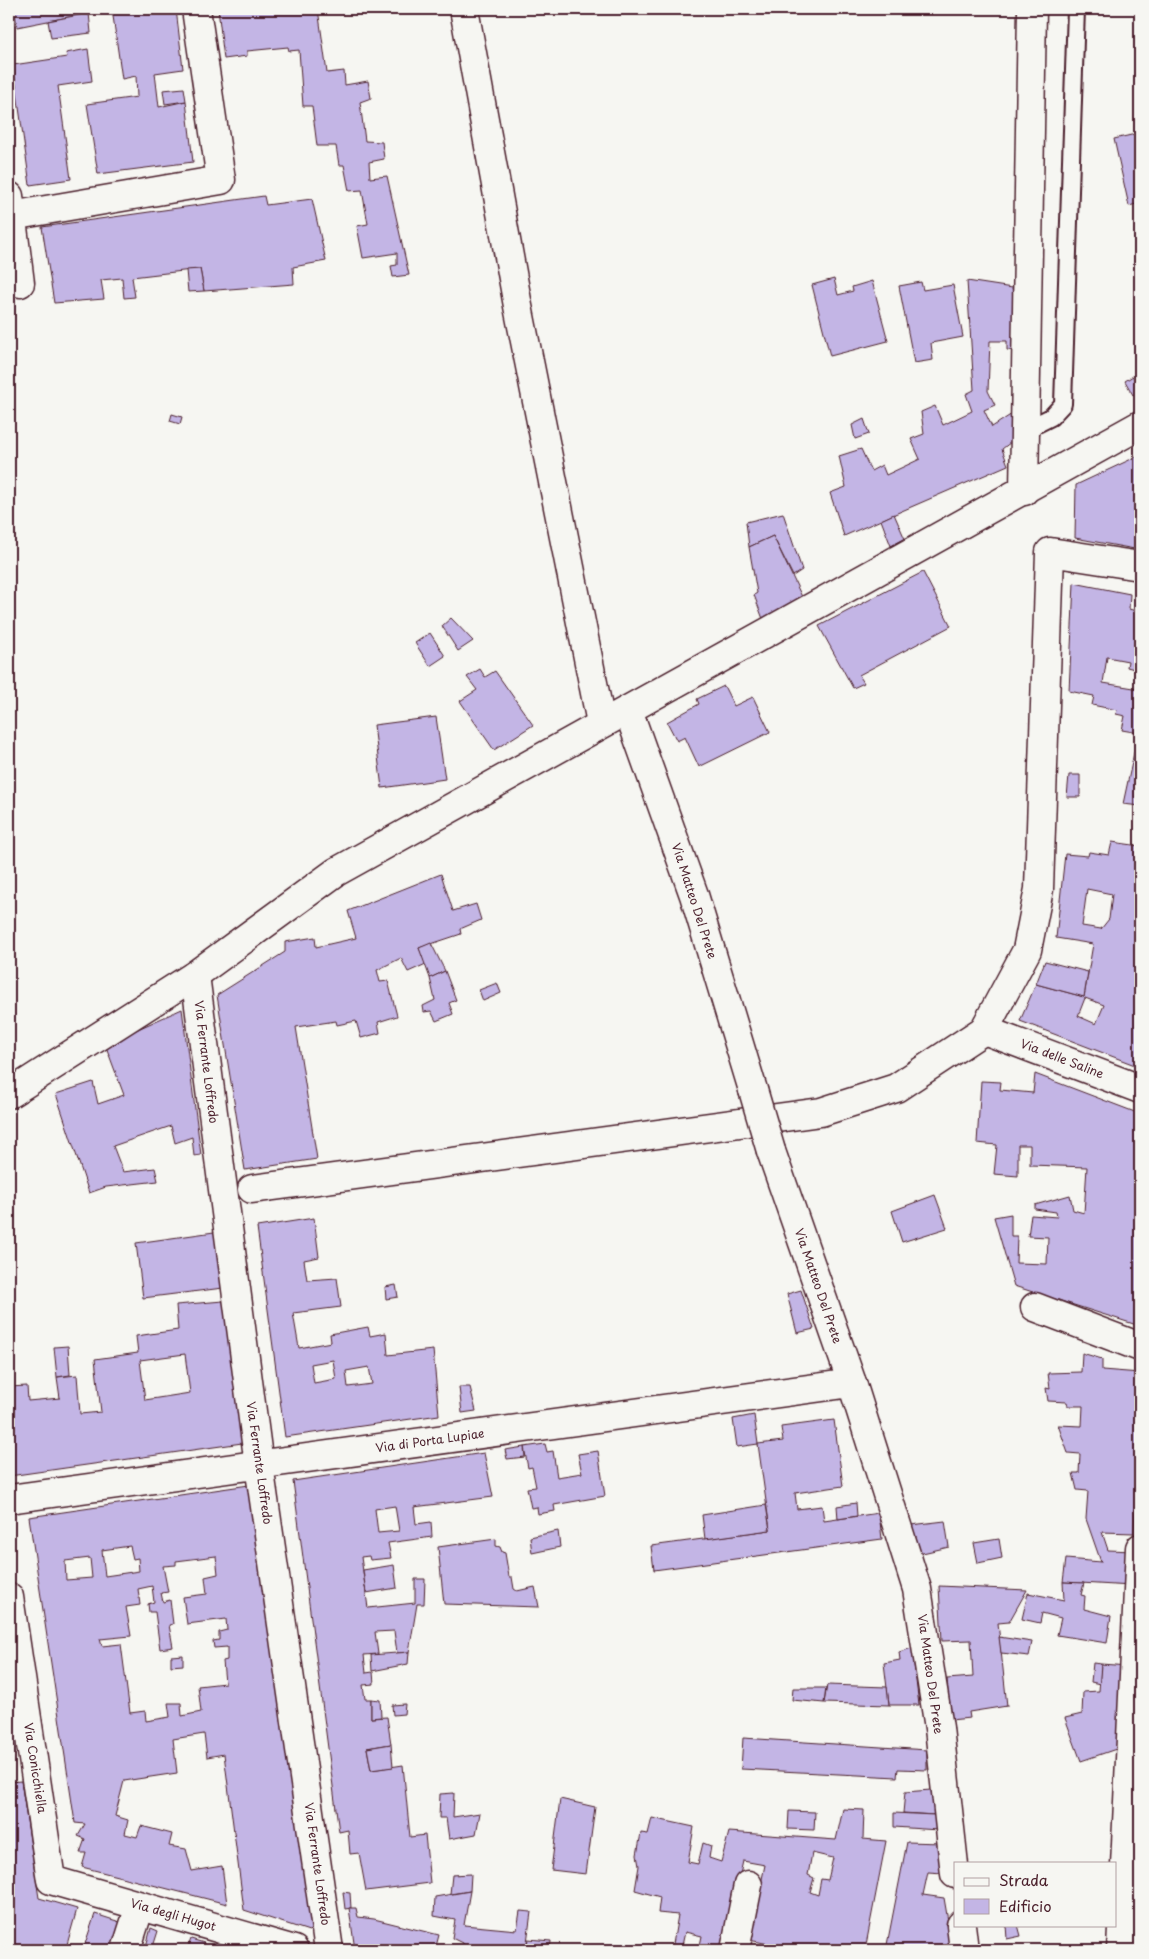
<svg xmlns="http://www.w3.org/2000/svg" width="1149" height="1959" font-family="'Playpen Sans',sans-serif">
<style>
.building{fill:#c3b5e5;stroke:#4a1f2b;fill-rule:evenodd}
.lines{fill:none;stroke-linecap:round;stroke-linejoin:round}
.lane-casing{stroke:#4a1f2b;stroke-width:20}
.street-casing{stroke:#4a1f2b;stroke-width:31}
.secondary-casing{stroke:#4a1f2b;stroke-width:31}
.lane{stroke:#f6f6f2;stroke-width:16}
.street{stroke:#f6f6f2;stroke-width:28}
.secondary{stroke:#f6f6f2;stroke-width:28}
.street-bridge-casing{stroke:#4a1f2b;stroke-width:31;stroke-linecap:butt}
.street-bridge{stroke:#f6f6f2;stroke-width:28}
.labels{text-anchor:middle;stroke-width:5;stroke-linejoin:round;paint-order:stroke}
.street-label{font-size:12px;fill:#4a1f2b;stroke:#f6f6f2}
</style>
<rect width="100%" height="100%" fill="#f6f6f2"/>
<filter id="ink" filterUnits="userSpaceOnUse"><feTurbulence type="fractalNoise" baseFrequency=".02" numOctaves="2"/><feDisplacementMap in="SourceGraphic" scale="10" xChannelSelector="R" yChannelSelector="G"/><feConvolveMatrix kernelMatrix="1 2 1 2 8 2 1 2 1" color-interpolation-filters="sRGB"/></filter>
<g filter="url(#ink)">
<g class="building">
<polygon points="14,9 109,9 17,27"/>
<polygon points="112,9 176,9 183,69 155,73 159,107 186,101 193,162 98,174 87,104 137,97 136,76 122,79"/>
<polygon points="218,9 318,9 327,73 344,71 345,85 368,81 371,98 360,102 365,141 382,142 384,159 369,162 370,178 387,176 409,275 393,277 391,266 397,265 397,253 363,258 357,226 368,224 362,190 349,191 344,165 339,165 336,146 317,146 312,106 303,106 299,50 289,51 288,47 247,51 247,56 224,59"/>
<polygon points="89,13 91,33 51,38 48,21"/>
<polygon points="88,49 92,81 58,86 71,179 30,185 13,65 67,57 66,53"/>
<polygon points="184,88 186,101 165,104 163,90"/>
<polygon points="1140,133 1140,203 1129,206 1114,139"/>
<polygon points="264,196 266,205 312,199 326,261 293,267 294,284 204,291 200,269 132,277 135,297 124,298 122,278 101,280 104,299 54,303 42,227"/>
<polygon points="200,269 204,291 188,292 186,270"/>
<polygon points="834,279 838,295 853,291 852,287 872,281 888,341 830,356 812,285"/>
<polygon points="967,281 1019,289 1016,351 1007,350 1007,341 990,341 988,391 995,405 984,410 992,427 1012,414 1011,442 1002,449 1008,465 844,536 830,493 846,487 839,456 861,449 871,471 882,465 886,475 920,459 911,439 924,434 921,412 935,406 943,425 972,411 966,394 974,390"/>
<polygon points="921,282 923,290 953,285 963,337 931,343 933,360 914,363 899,286"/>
<polygon points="1133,376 1140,390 1133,395 1125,381"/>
<polygon points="172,414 182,417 180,424 170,421"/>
<polygon points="864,419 869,434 855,439 852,425"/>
<polygon points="1140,455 1140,550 1075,538 1076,485"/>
<polygon points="783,513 802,570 793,576 773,536 749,547 746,522"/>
<polygon points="894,514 905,539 891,546 881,520"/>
<polygon points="773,536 803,599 763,619 754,595 757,593 749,547"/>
<polygon points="923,572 951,626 859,675 864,683 853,688 819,626"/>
<polygon points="1074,583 1130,594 1129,609 1136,611 1136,615 1140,616 1138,670 1127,667 1128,661 1107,657 1103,683 1140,689 1139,733 1122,730 1125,716 1116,714 1117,710 1092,705 1094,696 1069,691"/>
<polygon points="451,618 473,641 458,651 442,626"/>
<polygon points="430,633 445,656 430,666 415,643"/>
<polygon points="480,669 485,677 495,671 533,725 494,750 460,701 477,690 467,677"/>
<polygon points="724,686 734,706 753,697 770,732 699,767 685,737 677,741 667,722 699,704 697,699"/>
<polygon points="436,717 445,779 382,788 374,725"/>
<polygon points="1137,739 1140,739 1140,806 1123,804"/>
<polygon points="1069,775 1080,775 1080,797 1067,797"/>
<path d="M1112,842L1140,846V1067L1020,1021L1036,984L1084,997L1093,944L1056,938L1065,854L1088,856L1089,852L1109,855ZM1087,889L1112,894L1109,919L1101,929L1082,926ZM1085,998L1104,1005L1096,1024L1078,1016Z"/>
<polygon points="441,874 453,911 476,904 481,920 460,929 461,934 419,948 426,964 408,972 401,958 377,970 380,982 388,981 397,1016 378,1022 380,1033 361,1038 356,1021 337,1025 336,1021 296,1027 317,1159 245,1170 217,995 285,952 285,942 315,937 316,947 356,938 348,911"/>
<polygon points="431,943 445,971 430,978 419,948"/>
<polygon points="1045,961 1088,972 1084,997 1036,984"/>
<polygon points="445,971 456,1000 449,1003 453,1014 436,1021 431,1011 424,1012 423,1006 435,1000 430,978"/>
<polygon points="497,983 501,993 483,1001 479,990"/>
<polygon points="182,1009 201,1155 194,1156 192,1137 175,1143 171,1126 113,1146 123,1172 155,1168 158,1181 106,1187 89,1193 56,1094 93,1082 98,1104 124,1095 105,1044"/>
<polygon points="1035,1074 1140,1114 1140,1326 1014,1286 994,1217 1011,1214 1011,1236 1017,1236 1016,1263 1047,1264 1048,1237 1028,1236 1031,1215 1057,1217 1056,1212 1035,1209 1035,1205 1070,1195 1073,1210 1084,1213 1087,1167 1030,1165 1030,1145 1018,1145 1018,1176 994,1174 997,1145 977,1143 981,1081 1001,1082 1000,1090 1033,1093"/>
<polygon points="935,1195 947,1228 902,1242 892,1211"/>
<path d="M314,1218L319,1257L304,1260L307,1280L337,1278L341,1307L293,1313L299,1348L331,1342L330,1334L368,1327L370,1336L386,1333L388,1355L433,1350L439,1415L285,1437L257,1227ZM333,1360L336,1379L314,1383L311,1364ZM369,1367L372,1384L348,1387L346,1371Z"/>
<polygon points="214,1232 223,1288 143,1298 136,1243"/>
<polygon points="396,1285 398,1297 386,1299 385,1287"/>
<polygon points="801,1290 814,1329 797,1333 787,1294"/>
<path d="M223,1301L242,1443L9,1476V1387L27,1386L28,1401L60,1398L57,1377L77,1375L80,1414L101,1412L95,1359L138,1353L136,1336L178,1330L176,1305ZM185,1354L190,1393L145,1400L140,1360Z"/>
<polygon points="68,1346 70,1375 57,1377 54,1347"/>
<polygon points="1082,1353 1102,1359 1102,1370 1140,1373 1134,1533 1102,1532 1108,1550 1133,1551 1132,1586 1063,1582 1066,1559 1101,1562 1086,1519 1088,1491 1077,1490 1073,1473 1079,1473 1080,1454 1068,1453 1058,1425 1082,1426 1083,1406 1068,1406 1067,1402 1048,1401 1046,1388 1050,1389 1048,1373 1081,1372"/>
<polygon points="459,1387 470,1387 476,1411 462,1413"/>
<polygon points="754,1415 758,1444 737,1447 733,1419"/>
<polygon points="834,1420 843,1486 795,1493 797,1509 822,1506 824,1521 879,1513 882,1539 654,1570 651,1546 770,1530 758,1444 783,1441 781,1427"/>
<polygon points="545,1444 547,1452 553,1451 557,1477 582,1473 578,1454 598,1451 605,1496 554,1505 555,1511 538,1514 537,1507 531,1508 527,1488 536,1487 532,1467 528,1468 524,1447"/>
<polygon points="524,1447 525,1457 507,1459 505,1450"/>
<path d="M484,1453L493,1497L414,1507L416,1524L431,1522L432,1537L388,1543L391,1558L370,1560L369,1556L361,1557L368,1608L415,1603V1579H425L424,1604H417L409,1652L397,1653L394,1631L375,1632L378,1654L364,1655L366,1673L373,1672L374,1684L363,1685L365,1699H371V1718L387,1717L391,1744L367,1748L371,1770L403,1765L410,1837L425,1835L430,1883L366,1891L359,1853L350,1854L348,1830L339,1832L293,1481ZM395,1506L399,1531L378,1533L375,1509Z"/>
<path d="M249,1485L313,1927L309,1931L244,1910L224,1754L207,1757L204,1734L173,1739L177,1773L124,1781L115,1816L128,1820L125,1834L137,1837L141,1826L172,1834L169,1846L186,1849L192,1871L222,1866L227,1904L82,1867L86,1853H80L85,1839L78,1836L85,1824L75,1823L29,1517ZM130,1546L133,1559L138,1558L139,1571L105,1576L102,1550ZM216,1556L218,1574L205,1577L207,1594L183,1597L187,1624L226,1619L227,1630L219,1632V1640L213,1641L214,1648L227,1647V1660L223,1661L225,1683L198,1686L201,1712L182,1716L181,1703H168L170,1717L146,1721L145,1711L130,1713L121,1644L102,1646L100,1639L131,1636L126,1607L140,1605L138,1589L152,1586L154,1602L148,1604L149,1612H155L160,1649L173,1647L169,1625L173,1624L170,1600L163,1602L161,1593L168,1592L163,1566L176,1565V1561ZM90,1558L92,1578L66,1580L65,1561Z"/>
<polygon points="856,1503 857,1516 838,1519 837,1506"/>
<polygon points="766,1505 770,1530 705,1539 702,1515"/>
<polygon points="945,1521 949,1547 918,1554 911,1525"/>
<polygon points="558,1531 560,1547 532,1553 530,1537"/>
<polygon points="496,1539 496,1546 500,1547 502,1552 505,1553 509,1577 512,1577 514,1589 517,1591 535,1587 539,1607 444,1604 438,1547"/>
<polygon points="999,1539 1002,1558 978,1563 974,1543"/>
<polygon points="394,1565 397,1588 366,1593 363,1570"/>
<polygon points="1063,1582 1084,1583 1081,1595 1085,1596 1084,1609 1111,1616 1107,1643 1057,1635 1061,1618 1042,1613 1040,1623 1022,1619 1028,1593 1064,1600"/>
<polygon points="939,1586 1027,1590 1009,1622 998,1623 1007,1706 969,1712 970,1718 950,1720 947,1679 973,1677 971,1640 942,1641"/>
<polygon points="999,1637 1032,1642 1029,1656 1001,1653"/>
<polygon points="912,1648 919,1705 889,1705 884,1663 900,1660 899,1652"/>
<polygon points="409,1652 408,1664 372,1671 371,1655"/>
<polygon points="183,1655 183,1665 171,1666 171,1656"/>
<polygon points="1093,1663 1101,1664 1100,1684 1091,1682"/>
<polygon points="1101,1664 1128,1666 1122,1747 1081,1761 1065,1718 1082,1714 1083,1692 1099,1691"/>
<polygon points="827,1685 887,1687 889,1705 824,1703"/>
<polygon points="793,1688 826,1688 824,1703 792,1700"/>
<polygon points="371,1699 380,1700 381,1717 371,1718"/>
<polygon points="405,1704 404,1714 393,1715 392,1705"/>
<polygon points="743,1738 927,1750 927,1770 898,1769 897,1777 741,1769"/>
<polygon points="391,1744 393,1767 371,1770 367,1748"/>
<polygon points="21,1781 39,1898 77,1909 66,1948 75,1950 9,1950 9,1782"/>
<polygon points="931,1790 935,1815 903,1813 905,1792"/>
<polygon points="454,1793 453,1817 480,1813 476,1834 449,1839 446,1818 439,1818 440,1794"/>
<polygon points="560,1799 595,1807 586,1874 551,1870"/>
<path d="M843,1809L864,1810L863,1839L886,1841L865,1950H799L749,1940L765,1865L743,1861L723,1950H699L702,1936L685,1932L681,1950H672L678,1915L658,1913L660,1897L635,1890L639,1866L637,1855L641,1833L648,1834L652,1818L694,1827L688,1862L698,1864L703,1843L711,1846L709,1858L721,1862L729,1832L836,1840ZM812,1853L833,1858L828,1880L821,1879L818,1895L810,1892L814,1878L808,1875Z"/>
<polygon points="789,1811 815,1812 814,1830 788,1829"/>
<polygon points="894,1813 935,1815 938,1830 894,1827"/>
<polygon points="907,1842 941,1843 943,1873 928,1872 923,1895 944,1898 953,1950 886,1950"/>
<polygon points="471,1874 470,1891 450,1894 452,1875"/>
<polygon points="470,1891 464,1925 517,1930 520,1911 531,1912 526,1950 463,1950 464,1944 452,1938 455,1920 434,1916 435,1897"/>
<polygon points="343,1892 350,1893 351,1908 345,1909"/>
<polygon points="349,1908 356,1908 358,1917 374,1919 439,1935 435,1950 355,1950"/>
<polygon points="95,1914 123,1923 115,1950 83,1950"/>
<polygon points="1006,1925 1018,1925 1021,1936 1007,1939"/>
<polygon points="151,1928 158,1931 152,1950 145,1950"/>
<polygon points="191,1939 204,1943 201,1950 188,1947"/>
<polygon points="528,1939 551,1941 550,1950 526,1950"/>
</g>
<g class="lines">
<defs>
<polyline id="lane" points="1025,430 1051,417 1063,404 1076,9"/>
<g id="street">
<polyline points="464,9 518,306 601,723"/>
<polyline points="9,196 20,283"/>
<polyline points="11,216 221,180 196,9"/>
<polyline points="1024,491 1032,9"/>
<polyline points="628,710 694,895 753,1090"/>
<polyline points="195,975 259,1465 329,1950"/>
<polyline points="984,1030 1140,1089"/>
<polyline points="771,1151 852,1383 917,1589 939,1728 955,1874"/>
<polyline points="252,1189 821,1112 896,1088 984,1030 1027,950 1039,889 1050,552 1140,566"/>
<polyline points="1035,1307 1140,1347"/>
<polyline points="9,1499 852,1383"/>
<polyline points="9,1597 51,1880 294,1950"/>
<polyline points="961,1925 964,1950"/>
<polyline points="126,1950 140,1906"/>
<polyline points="735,1950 748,1885"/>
<polyline points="1121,1950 1140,1548"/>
</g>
<polyline id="secondary" points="9,1094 195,975 336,872 1140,425"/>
</defs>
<use href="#lane" class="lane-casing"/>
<use href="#street" class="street-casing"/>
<use href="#secondary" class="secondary-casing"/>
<use href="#lane" class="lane"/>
<use href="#street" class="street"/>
<use href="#secondary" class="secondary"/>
<defs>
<polyline id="street-bridge" points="753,1090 771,1151"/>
</defs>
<use href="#street-bridge" class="street-bridge-casing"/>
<use href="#street-bridge" class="street-bridge"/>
</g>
</g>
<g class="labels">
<g class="street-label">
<text transform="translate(694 901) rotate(72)" y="4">Via Matteo Del Prete</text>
<text transform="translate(1062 1059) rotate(21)" y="4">Via delle Saline</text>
<text transform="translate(206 1062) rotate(83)" y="4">Via Ferrante Loffredo</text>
<text transform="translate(818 1286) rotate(71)" y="4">Via Matteo Del Prete</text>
<text transform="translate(430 1441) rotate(-8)" y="4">Via di Porta Lupiae</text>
<text transform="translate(259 1463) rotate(82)" y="4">Via Ferrante Loffredo</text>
<text transform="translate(930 1674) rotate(82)" y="4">Via Matteo Del Prete</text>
<text transform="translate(35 1768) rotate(81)" y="4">Via Conicchiella</text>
<text transform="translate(317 1864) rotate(82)" y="4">Via Ferrante Loffredo</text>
<text transform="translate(173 1915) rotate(16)" y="4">Via degli Hugot</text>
</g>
</g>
<rect width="1149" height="1959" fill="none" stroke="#f6f6f2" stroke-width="30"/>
<rect x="15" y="15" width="1119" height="1929" fill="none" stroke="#4a1f2b" stroke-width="2" filter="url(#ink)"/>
<rect x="954" y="1862" width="162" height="65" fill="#f6f6f2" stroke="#b1a0a2"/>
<rect x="964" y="1878" width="25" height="8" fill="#f6f6f2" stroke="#b1a0a2"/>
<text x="999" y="1886" font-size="15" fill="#4a1f2b">Strada</text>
<rect x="964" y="1899" width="25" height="15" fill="#c3b5e5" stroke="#b1a0a2"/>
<text x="999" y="1912" font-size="15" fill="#4a1f2b">Edificio</text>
</svg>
